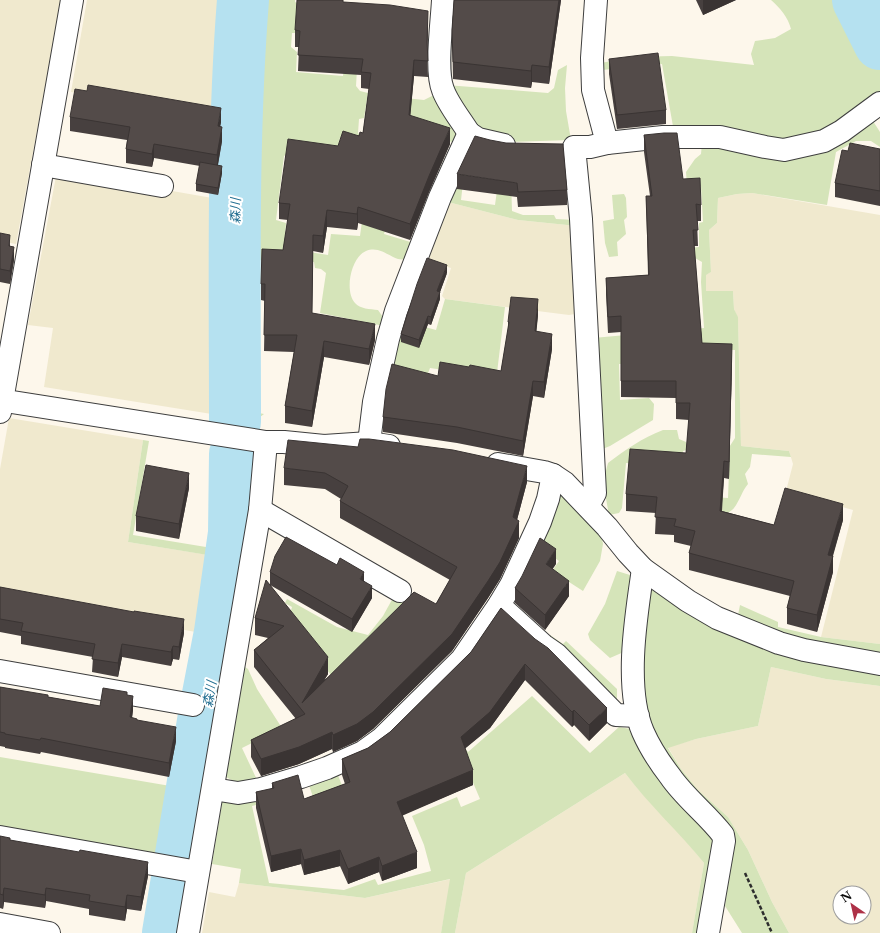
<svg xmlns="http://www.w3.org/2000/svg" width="880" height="933" font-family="'Libre Baskerville','Noto Sans JP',serif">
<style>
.farmland{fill:#f0e9ce;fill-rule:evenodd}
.green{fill:#d5e4b9}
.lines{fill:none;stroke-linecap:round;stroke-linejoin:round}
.river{stroke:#b5e1f0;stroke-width:52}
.minor-casing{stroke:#3e3e3e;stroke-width:24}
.path{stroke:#2d2d2d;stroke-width:2.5;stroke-dasharray:4 2;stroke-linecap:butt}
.minor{stroke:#fff;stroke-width:22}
.wall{fill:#47403f}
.shaded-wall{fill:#3a3433}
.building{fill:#534b49;stroke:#3a3433}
.labels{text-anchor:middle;stroke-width:4;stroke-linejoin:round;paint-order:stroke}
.water-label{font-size:13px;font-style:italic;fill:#216e91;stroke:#fff}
</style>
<rect width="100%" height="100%" fill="#fdf7eb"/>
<g class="farmland">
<polygon points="0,0 61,0 16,244 0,241"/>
<polygon points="87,0 234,0 226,116 71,92"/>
<polygon points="57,171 224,200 224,416 44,387 53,328 28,325"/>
<polygon points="752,193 880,215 880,644 821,637 853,510 786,491 793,464 789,451 741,446 738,318 734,309 733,291 706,291 705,275 711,272 709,230 717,223 718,198 737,194"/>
<polygon points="444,201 518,220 577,226 575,314 569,315 445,299 442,296 451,268 422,259"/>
<polygon points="9,418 143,440 128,542 221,557 207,634 0,597 0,469"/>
<path d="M771,667L826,679L880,686V933H789L772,902L748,850L728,817L698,790L681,769L668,747L696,739L758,726ZM840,893H864V917H840Z"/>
<polygon points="625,773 638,789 687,842 704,863 692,933 455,933 466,873"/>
<polygon points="451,879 441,933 202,933 209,892 235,897 239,883 365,898"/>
</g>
<g class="green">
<polygon points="234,0 242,0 234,122 228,121 226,116"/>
<path d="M250,0H295V2L299,4L298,33H292L291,47L297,52L296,72L343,76L345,55L358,52L356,86L360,91L368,93L364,118L359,119L358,133L364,139H347L340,138L338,149L288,153L284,156L276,220L286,223L284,248L328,255L331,234L360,236L363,214L387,223L384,234L417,244L411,258C407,259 402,260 398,259C387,255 378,246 366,251C351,257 344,291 355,303C360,309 370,309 378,310L385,320L384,326L320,313L326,273L321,269L315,268L314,262L257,260L255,275L254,412L264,414L251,424L241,422C241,282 239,140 250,0Z"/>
<path d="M771,0H851L880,56V97L871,106L801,141L674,132L662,64L602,70L601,63L632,57L672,56L754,65L751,54L755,41L775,38L791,29C788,17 780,8 771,0Z"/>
<polygon points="864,0 877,0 880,6 880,31"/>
<polygon points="567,65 565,88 566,111 571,140 509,142 480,136 446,85 548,93 554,88 558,70"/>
<polygon points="444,95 465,132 440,181 452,142 401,127 405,98 424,100 432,96"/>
<path d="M871,118L880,132V147L871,141H856L836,152L827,205L752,193L737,194L718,198L717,223L709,230L711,272L706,275V291H733L734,309L738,317L741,446L789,451L791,457L752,454L750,467L745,474L748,484C742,491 740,500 734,508C732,511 727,513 723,516L712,497L728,498L729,472L728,449L735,438V350L659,348L647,364H619L620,400L649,398L654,404L653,420L610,446L600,450L593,338L704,328L701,282L702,262L695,258L690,248L699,247V223L703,222L701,186H687L686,172L695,159L701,154L702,143L764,153Z"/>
<polygon points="465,165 461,200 495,205 499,176 511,179 512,211 523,215 554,215 556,219 576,220 577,226 518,220 444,201"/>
<polygon points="624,194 626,198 627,217 624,220 626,234 617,242 618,256 609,257 605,243 603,221 614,219 612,195"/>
<polygon points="224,200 233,202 230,417 224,416"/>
<polygon points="445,299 505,307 496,381 471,374 430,368 427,376 389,370 403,321 436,330"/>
<path d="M663,430H677L679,439L686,442L687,450L683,451L681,465L626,463L622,508L619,513L609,515L603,482L608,463C625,450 642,438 663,430Z"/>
<polygon points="143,440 149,441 133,535 212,548 221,501 221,452 230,453 229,533 204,692 197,691 220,557 128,542"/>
<polygon points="558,484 600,527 603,544 600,561 583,591 552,571 559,561 541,548"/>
<polygon points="617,571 630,575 634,585 626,651 610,658 590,640 588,634 605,604"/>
<polygon points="654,586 880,671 880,686 826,679 771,667 758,726 696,739 668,748 681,769 698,790 728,817 748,850 772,902 789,933 742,933 725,906 731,863 648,727 639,658 648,589"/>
<polygon points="394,596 411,609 332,676 294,631 284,634 292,607 285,603 287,599 337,627 368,635 383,616"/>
<polygon points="740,605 778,622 778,627 821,637 880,644 880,656 812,645 738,615"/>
<polygon points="550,635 563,644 566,641 617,689 617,704 546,636"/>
<polygon points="245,667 248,669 257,689 282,728 242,748 258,782 239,784 226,777"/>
<path d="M532,696L590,753L619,727L636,730L716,838L699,933H692L704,863C679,832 649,805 625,773L466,873L455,933H441L450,879L365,898L239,883L241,869L212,864L223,797L298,794L252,806L269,883L344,890L375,879L378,885L431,871L424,845L412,816L457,797L461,807L480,799L469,773L428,701L468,752Z"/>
<polygon points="0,757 188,789 176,860 0,830"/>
<polygon points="336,770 346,796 316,806 309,785"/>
</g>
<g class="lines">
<g class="river">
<polyline points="858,0 880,44"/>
<path d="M235,422C235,281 232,140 243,0"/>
<polyline points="168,933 204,715 220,632 234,533 235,454"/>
</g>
<defs>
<g id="minor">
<path d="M443,0C442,22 435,71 443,90C448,104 461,120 469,133"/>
<polyline points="607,143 663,137 720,137 765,147 784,150 824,141 842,131 880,103"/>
<polyline points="43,165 162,186"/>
<polyline points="0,400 266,442 284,442 324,446 369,443 389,446"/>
<polyline points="0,412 72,0"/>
<polyline points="369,443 374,402 388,339 396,311 440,197 469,133 478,139 504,145"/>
<polyline points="498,464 544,472 553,475 565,483 607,527 628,553 643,569 688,601 717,618 779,643 804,650 880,664"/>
<polyline points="588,506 595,493 581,219 574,147 590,147 607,143 593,90 592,58 596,0"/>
<polyline points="260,510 400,591"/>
<path d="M643,569C636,616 624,688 643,732C650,748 660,763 670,776C685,798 707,814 723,835L724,841L708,933"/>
<polyline points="499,605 543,645 556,654 616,715 638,716"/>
<polyline points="0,671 193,705"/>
<polyline points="213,789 238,793 261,789 301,777 327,768 363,752 381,739 462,659 499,605 511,585 540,522 548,499 553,475"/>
<polyline points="0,837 198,872"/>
<polyline points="0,924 49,933"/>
<polyline points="188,933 260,510 266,442"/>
</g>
</defs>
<use href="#minor" class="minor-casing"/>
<polyline class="path" points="745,873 772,933"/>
<use href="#minor" class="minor"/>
</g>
<g class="wall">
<polygon points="454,0 561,0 549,84 532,82 531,88 453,79 452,30"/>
<polygon points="696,0 736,0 703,15"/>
<polygon points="344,2 428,27 427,51 428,77 414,76 410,116 450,144 429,192 410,240 358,223 357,230 327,227 323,253 313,251 312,313 375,340 369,365 324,357 312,427 285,423 285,406 294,352 264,351 265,301 261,300 261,284 283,250 288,220 279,219 279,203 338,146 363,133 369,89 361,88 361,75 298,71 299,47 295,47 295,30"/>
<polygon points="609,59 666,110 666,124 617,129 609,74"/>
<polygon points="70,117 221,122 220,126 222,141 218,165 222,173 218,195 196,191 196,184 200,166 154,158 152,167 126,163 126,149 127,140 70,131"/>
<polygon points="644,135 683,179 701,205 701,221 697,221 698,246 694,246 702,343 732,361 729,479 724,478 722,511 774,525 843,520 833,556 833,572 817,632 787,624 787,608 790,596 689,570 689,553 691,546 674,542 674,535 655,534 656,513 626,511 626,494 686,453 689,420 676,419 676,398 621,397 621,332 608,333 606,294 606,278 648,275 646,196 650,196 644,152"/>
<polygon points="880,149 880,206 835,197 835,183 848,151"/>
<polygon points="457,174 567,190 567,205 518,207 517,197 457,189"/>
<polygon points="0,233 10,247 14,260 10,284 0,282"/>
<polygon points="447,273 440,292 440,299 431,325 428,324 419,348 401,342 401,334"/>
<polygon points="538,315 536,331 552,349 544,398 533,396 523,456 457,443 383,432 383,417 438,376 469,367 501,371 508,330 508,322"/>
<polygon points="284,468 527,482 517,520 519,538 500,579 488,598 452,651 373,729 357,741 333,752 332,749 299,764 261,776 251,757 251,740 296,719 254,667 254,650 268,638 255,635 255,618 270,584 270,572 364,581 372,598 352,632 270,585 328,674 324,680 436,604 450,580 340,518 340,501 341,499 325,489 284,485"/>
<polygon points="189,488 179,539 136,531 136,516"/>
<polygon points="556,564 552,569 569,596 545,630 515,603 515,588"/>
<polygon points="0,587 184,633 179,660 173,659 171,666 122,657 118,677 92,672 93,657 21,644 21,636 0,632"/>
<polygon points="501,608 607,723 589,741 574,725 572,727 525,680 490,728 465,748 473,785 402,815 417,868 382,881 379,872 348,884 340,866 304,875 301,864 271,872 256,808 256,792 272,789 272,783 304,799 345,784 342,775 342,759 368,748 390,732 471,652"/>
<polygon points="0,687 48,697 100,706 127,695 133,710 132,718 176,741 169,777 41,752 40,754 5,748 5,747 0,746"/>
<polygon points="0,836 10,840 148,876 141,911 127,909 125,921 89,915 89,909 46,901 45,908 4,902 3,909 0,908"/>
</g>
<g class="shaded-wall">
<polygon points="559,0 561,0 549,84 549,67"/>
<polygon points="703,0 736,0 703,15"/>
<polygon points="428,11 428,27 427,59 427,42"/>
<polygon points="414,60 414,76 409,131 409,115"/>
<polygon points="532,65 532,82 531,88 531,71"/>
<polygon points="221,108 221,122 218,140 218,126"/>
<polygon points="222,127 222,141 217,169 217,155"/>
<polygon points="450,128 450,144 429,192 410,240 410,224 429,176"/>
<polygon points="154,144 154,158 152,167 152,154"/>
<polygon points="222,166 222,173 218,195 218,188"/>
<polygon points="358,207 358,223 357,230 357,214"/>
<polygon points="327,210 327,227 323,253 323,236"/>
<polygon points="10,235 10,248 9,246"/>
<polygon points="14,247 14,260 10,284 10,271"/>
<polygon points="447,265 447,273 440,292 440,299 431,325 431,317 437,291"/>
<polygon points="538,299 538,315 535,347 535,331"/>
<polygon points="428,316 428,324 419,348 419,340"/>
<polygon points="375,324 375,340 369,365 369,349"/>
<polygon points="552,334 552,349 544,398 544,382"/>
<polygon points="324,341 324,357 312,427 312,411"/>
<polygon points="732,344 732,361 729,479 729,462"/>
<polygon points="533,381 533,396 523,456 523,441"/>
<polygon points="724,461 724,478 720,527 720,511"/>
<polygon points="527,466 527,482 514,531 519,521 519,538 500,579 488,598 452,651 373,729 357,741 333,752 333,735 513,517"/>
<polygon points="189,473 189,488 179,539 179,524"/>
<polygon points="843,504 843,520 828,571 828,555"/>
<polygon points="556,549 556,564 546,579 546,564"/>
<polygon points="833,556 833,572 817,632 817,615"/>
<polygon points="364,572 364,585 360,579"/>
<polygon points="569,581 569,596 545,630 545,615"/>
<polygon points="372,586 372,598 352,632 352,619"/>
<polygon points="184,619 184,633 179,660 179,647"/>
<polygon points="122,644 122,657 118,677 118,663"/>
<polygon points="173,646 173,659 171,666 171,652"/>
<polygon points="328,657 328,674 305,714 302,703"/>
<polygon points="525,664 525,680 490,728 461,752 461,737"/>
<polygon points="133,696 133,710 130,731 130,717"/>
<polygon points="607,708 607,723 589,741 589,725"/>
<polygon points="574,710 574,725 572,727 572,712"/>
<polygon points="176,727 176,741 169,777 169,763"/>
<polygon points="332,732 332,749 299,764 261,776 261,759"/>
<polygon points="473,770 473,785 397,818 397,802"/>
<polygon points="301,849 301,864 271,872 271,856"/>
<polygon points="340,850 340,866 304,875 304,860"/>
<polygon points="417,852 417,868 382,881 382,866"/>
<polygon points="379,857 379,872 348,884 348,869"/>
<polygon points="148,862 148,876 141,911 141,897"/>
<polygon points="4,888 4,902 3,909 3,895"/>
<polygon points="46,888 46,901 45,908 45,895"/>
<polygon points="127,895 127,909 125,921 125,907"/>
</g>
<g class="building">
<polygon points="297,0 343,0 343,2 390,5 428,11 427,42 428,61 414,60 409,115 450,128 429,176 410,224 358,207 357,214 327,210 323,236 313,235 312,313 375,324 369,349 324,341 312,411 285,406 297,335 264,335 265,284 261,284 262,249 283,250 290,204 279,203 288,139 338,146 343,131 359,136 360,132 363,133 371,73 361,72 363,59 298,55 300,31 295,30"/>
<polygon points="454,0 559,0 549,67 532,65 531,71 453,62 452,30"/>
<polygon points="658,53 666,110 617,115 609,59"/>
<polygon points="88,85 221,108 218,126 222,127 217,155 154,144 152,154 126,149 130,127 70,117 75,89 87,91"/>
<polygon points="664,133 677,133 683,179 700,178 701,205 696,204 698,230 693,230 702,343 732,344 729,462 724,461 720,511 774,525 785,488 843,504 828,555 833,556 817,615 787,608 794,581 689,553 695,531 674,526 676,519 655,517 657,497 626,494 630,449 686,453 690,403 676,403 676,381 621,381 621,316 608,317 606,278 649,275 646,196 652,196 644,135"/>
<polygon points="475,136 490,140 506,143 563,144 567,190 518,192 517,183 457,174"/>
<polygon points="850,143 880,149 880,191 835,183 842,150 848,151"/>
<polygon points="200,162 222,166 218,188 196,184"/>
<polygon points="0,233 10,235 9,246 14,247 10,271 0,269"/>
<polygon points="427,258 447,265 437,291 440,292 431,317 428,316 419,340 401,334 417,284"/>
<polygon points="511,297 538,299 535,331 552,334 544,382 533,381 523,441 457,427 383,417 386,389 392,364 438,376 440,362 469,367 470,365 501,371 509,322 508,322"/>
<polygon points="360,439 369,439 453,450 527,466 513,517 519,521 500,562 488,581 452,634 373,712 357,724 333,735 332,732 299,747 261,759 251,740 305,714 254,650 284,626 255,618 266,580 328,657 302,703 414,592 436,604 457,567 340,501 348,486 325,473 284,468 288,440 358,447"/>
<polygon points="146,465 189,473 179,524 136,516"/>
<polygon points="286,537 337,565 340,558 364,572 360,579 372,586 352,619 270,572 275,556"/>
<polygon points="540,538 556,549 546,564 569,581 545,615 515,588 522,576"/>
<polygon points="0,587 134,612 134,611 184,619 179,647 173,646 171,652 122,644 118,663 92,659 95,644 21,631 23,623 0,619"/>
<polygon points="501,608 535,639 548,648 607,708 589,725 574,710 572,712 525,664 490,712 461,737 473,770 397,802 417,852 382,866 379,857 348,869 340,850 304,860 301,849 271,856 256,792 274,788 272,783 298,775 304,799 350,782 342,759 368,748 390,732 471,652"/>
<polygon points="0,687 48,695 48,697 100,706 103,688 127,692 127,695 133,696 130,717 137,719 137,720 176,727 169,763 41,738 40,740 5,734 5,733 0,732"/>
<polygon points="0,836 10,838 10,840 79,852 80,850 148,862 141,897 127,895 125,907 89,901 90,895 46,888 45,895 4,888 3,895 0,894"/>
</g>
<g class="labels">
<g class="water-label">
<text transform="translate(235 211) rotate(-89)" y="5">森川</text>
<text transform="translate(209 694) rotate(-80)" y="5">森川</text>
</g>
</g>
<g transform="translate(852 905) rotate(326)"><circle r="19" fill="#ffffff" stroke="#9d9d9d"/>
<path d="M0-3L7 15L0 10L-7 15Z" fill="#ae3147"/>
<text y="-6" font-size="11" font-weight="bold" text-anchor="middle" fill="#0b0b0b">N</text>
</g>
</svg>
